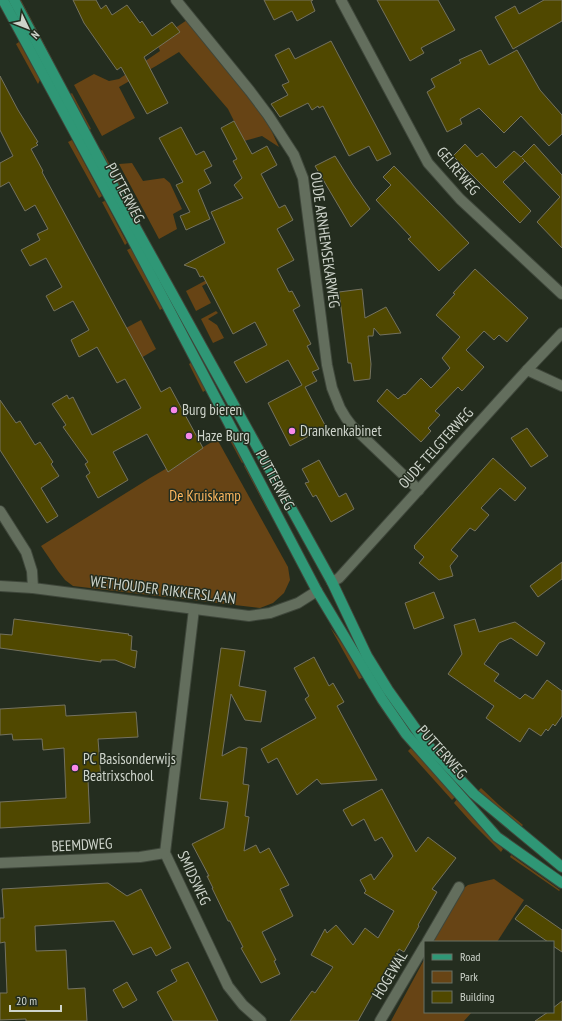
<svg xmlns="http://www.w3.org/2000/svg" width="562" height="1021" font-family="'PT Sans Narrow',sans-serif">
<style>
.green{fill:#674415}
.building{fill:#504800;stroke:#74725f}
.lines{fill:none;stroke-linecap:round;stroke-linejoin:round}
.street-casing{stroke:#3f473b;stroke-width:12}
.primary-casing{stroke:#3f473b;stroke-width:12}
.street{stroke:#636e5d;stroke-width:10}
.primary{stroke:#2f9776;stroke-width:10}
.poi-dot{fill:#f888ea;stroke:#242d1f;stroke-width:1.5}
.labels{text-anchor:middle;stroke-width:3;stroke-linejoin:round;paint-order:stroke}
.street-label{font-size:15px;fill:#ced4cb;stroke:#242d1f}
.poi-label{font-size:15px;fill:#ced4cb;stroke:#242d1f;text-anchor:start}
.park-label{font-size:15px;fill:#feb65e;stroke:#242d1f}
</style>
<rect width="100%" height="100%" fill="#242d1f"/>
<g class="green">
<polygon points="17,0 21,0 53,61 50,62"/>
<polygon points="187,20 266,119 279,147 262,136 244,141 228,109 179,52 156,66 119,87 135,118 102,136 74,85 94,74 109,81 119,79 160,51 156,41"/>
<polygon points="19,42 40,80 38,84 16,44"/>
<polygon points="72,93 91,129 88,131 68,96"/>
<polygon points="72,140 102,196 99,198 68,142"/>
<polygon points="102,150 133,209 130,211 99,152"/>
<polygon points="132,163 143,181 164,178 170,183 182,209 173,214 177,229 159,239 119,164"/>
<polygon points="105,201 127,243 125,245 102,202"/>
<polygon points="131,248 163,308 160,310 127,250"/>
<polygon points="246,259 244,263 202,286 211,303 196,311 186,291"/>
<polygon points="216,311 218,313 208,319 217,325 224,338 213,343 201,319"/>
<polygon points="141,320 156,349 141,358 126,328"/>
<polygon points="192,362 206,390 203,392 189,364"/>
<polygon points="229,430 245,461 242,463 225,431"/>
<polygon points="217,439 288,567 290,580 284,593 273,603 260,608 73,586 65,580 58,571 41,546 150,478"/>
<polygon points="246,464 270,508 268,511 244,466"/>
<polygon points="330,627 347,650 362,678 359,679"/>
<polygon points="411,748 455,797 452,800 408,751"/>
<polygon points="481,788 499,805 523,825 519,829 477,792"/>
<polygon points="457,799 475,820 503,849 501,852 472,823 454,803"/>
<polygon points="511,855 560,890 559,891 510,857"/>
<polygon points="494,879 524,900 497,942 433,942 461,890 468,885"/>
<polygon points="425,958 425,1012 472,1012 464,1021 391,1021"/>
</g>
<g class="building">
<polygon points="73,0 96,0 101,9 106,5 112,15 127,5 140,23 142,21 152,36 172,22 180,32 144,57 168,103 147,114 121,67 117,70 84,23"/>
<polygon points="264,0 313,0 311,1 315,11 297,21 292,11 274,20"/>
<polygon points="377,0 438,0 455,30 421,48 424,53 410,61"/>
<polygon points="544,0 562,0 562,21 513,49 495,17 515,6 519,14"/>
<polygon points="331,41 391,154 377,161 369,146 349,156 323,106 319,108 318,106 312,110 308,103 280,117 271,104 288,95 282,85 289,82 275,55 289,48 295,59"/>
<polygon points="481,50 489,65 517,50 540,90 562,115 562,134 549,146 521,116 504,133 479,108 460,119 462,124 447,132 427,92 435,87 431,79 461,63 459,60"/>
<polygon points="0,76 18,110 38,142 36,143 38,145 31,149 43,171 42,172 150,371 161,392 170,387 203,448 168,472 147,434 113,452 128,480 98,498 86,476 90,473 85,464 88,462 63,427 66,425 52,404 67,395 69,399 73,397 92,435 141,408 125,379 117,383 97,347 79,357 71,340 89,330 73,301 54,311 46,296 62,287 46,258 30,266 21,250 40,240 37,234 48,229 35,205 25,211 9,182 0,187 0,163 13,156 0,130"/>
<polygon points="234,121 252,154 267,146 277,165 261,174 279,208 285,205 293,220 277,229 294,260 277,269 289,292 292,291 300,306 293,310 311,344 307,346 319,369 312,372 317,381 305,387 326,427 290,446 268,403 302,385 288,360 246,383 234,362 267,345 255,322 233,334 203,276 200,277 196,269 184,265 225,243 211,212 243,198 234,185 242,178 233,161 237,159 221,128"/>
<polygon points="181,127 196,155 204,151 212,166 204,170 211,183 198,190 210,219 186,230 180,216 190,212 176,185 183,182 159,138"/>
<polygon points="465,144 477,157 482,153 496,168 514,151 521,157 534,144 562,175 562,248 537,222 560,197 522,158 525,161 503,182 531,211 520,223 453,156"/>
<polygon points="335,156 353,185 370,209 351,227 315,166"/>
<polygon points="394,166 469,243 439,271 408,239 411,237 376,200 391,185 383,177"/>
<polygon points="475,269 528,318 507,342 499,335 494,340 484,331 466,350 484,367 462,391 458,387 435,411 440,415 428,428 431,431 421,442 377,401 387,389 398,399 404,394 405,395 421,378 431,388 450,368 442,358 460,337 436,315 455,294 453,293"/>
<polygon points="362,289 365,318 386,307 401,333 380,335 374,328 373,336 368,336 371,364 370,379 354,381 351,363 348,363 339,292"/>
<polygon points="0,400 16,423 20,421 35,445 40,442 53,462 51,464 59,476 41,488 58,516 47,523 0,450"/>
<polygon points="527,428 548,456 531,467 511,438"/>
<polygon points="493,458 526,488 515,501 500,488 481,508 489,515 475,531 470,528 451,550 458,556 450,566 453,576 439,580 419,563 424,557 414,548 415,547 414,546"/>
<polygon points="319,460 339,497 346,493 354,509 331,522 316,495 313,497 305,483 309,482 302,469"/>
<polygon points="562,562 562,579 538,597 530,586"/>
<polygon points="434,592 444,618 414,629 405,603"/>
<polygon points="14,619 129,634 128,635 132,636 131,650 137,651 135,668 115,660 101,660 101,662 0,648 0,634 12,635"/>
<polygon points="475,619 479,632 515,622 545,643 537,656 511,638 499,643 484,664 499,674 494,681 520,699 525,694 533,699 547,680 562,691 562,716 555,726 553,724 548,731 546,729 541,736 529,728 520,742 486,718 494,706 448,674 462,654 454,625"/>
<polygon points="221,648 245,651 239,686 266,691 261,722 245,720 231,694 222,756 239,747 247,748 243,784 249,785 245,816 249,817 244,851 256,845 260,853 269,848 289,885 280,889 293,916 262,932 276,960 274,961 280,974 261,983 241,948 243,947 230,921 228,921 212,888 213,888 207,876 209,876 192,844 224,828 228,802 200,799"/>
<polygon points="314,657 329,686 333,683 344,702 337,706 377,780 321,784 317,779 297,795 277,758 268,763 261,749 316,718 305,699 309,696 294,668"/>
<polygon points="65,705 66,716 136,712 138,737 98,739 101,779 88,780 90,823 0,828 0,802 66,798 64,748 43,750 42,739 13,740 12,734 0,735 0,709"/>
<polygon points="382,789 416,852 428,837 456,858 432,889 437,892 418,925 419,926 404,952 399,949 378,987 376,989 358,1021 290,1021 312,991 315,993 333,967 311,955 325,929 327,933 336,925 353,945 365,928 378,938 394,911 364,893 366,891 360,880 371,874 374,880 393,856 382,837 375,841 364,819 352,826 343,810"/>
<polygon points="108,883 127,896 141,889 171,948 156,956 151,947 133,955 114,921 35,926 36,951 66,950 68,989 85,988 87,1021 26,1021 26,1019 0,1020 0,993 7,993 5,942 0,943 0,918 4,918 2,889"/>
<polygon points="526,905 562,930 562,952 553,946 553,942 548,942 515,919"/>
<polygon points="188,962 204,993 218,1021 173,1021 157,992 177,981 171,970"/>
<polygon points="127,982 137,1000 123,1008 113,990"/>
<polygon points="562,1001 562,1021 535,1021 548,1012 553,1012 553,1008"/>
</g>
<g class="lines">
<defs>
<g id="street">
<polyline points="176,0 250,91 268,115 294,155 303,178 327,365 332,388 340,408 346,418 352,426 419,490"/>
<polyline points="341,0 428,163 460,199 562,294"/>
<polyline points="527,370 562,386"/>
<polyline points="0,511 26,552 32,571 33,588"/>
<polyline points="332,582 339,578 527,370 562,333"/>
<polyline points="0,586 33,588 249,616 270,613 298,603 317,591"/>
<polyline points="194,609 165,853 228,986 243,1005 261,1021"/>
<polyline points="0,863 140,857 165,853"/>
<polyline points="427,942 459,887"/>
<polyline points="380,1021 425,945"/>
</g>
<g id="primary">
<polyline points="3,0 129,233 317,591 382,699 406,734 497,837 562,883"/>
<polyline points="14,0 137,230 332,582 367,656 388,690 425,742 474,794 562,867"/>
</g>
</defs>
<use href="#street" class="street-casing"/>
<use href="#primary" class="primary-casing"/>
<use href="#street" class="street"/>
<use href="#primary" class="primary"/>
</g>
<g class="poi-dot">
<circle cx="174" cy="410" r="4"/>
<circle cx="292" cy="431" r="4"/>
<circle cx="189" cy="436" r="4"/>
<circle cx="75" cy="768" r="4"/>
</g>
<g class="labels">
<g class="street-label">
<text transform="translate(458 171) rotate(50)" y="5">GELREWEG</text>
<text transform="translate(125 193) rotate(62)" y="5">PUTTERWEG</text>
<text transform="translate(325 240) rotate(82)" y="5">OUDE ARNHEMSEKARWEG</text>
<text transform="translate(436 448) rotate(-48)" y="5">OUDE TELGTERWEG</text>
<text transform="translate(275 480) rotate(62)" y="5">PUTTERWEG</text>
<text transform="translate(163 590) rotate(7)" y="5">WETHOUDER RIKKERSLAAN</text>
<text transform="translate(442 752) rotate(48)" y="5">PUTTERWEG</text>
<text transform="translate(82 845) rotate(-3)" y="5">BEEMDWEG</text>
<text transform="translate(194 878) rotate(65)" y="5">SMIDSWEG</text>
<text transform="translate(390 975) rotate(-59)" y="5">HOGEWAL</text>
</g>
<g class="poi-label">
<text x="182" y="415">Burg bieren</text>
<text x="300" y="436">Drankenkabinet</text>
<text x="197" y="441">Haze Burg</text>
<text x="83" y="764">PC Basisonderwijs<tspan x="83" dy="17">Beatrixschool</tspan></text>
</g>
<g class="park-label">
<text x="205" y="501">De Kruiskamp</text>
</g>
</g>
<rect x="424" y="941" width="130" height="72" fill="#242d1f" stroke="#687064"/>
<rect x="432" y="954" width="20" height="6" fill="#2f9776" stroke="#687064"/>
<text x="460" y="961" font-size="12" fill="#ced4cb">Road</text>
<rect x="432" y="971" width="20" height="12" fill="#674415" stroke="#687064"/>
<text x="460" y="981" font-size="12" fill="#ced4cb">Park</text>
<rect x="432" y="991" width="20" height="12" fill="#504800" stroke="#687064"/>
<text x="460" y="1001" font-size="12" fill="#ced4cb">Building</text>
<g transform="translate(28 28) rotate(133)" stroke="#242d1f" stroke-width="3" paint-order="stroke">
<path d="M0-3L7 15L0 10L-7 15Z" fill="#ced4cb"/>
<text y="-6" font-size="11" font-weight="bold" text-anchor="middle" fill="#ced4cb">N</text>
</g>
<path d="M10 1005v6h51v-6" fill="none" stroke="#ced4cb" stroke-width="2"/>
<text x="16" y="1005" font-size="12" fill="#ced4cb" stroke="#242d1f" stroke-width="3" paint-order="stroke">20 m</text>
</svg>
